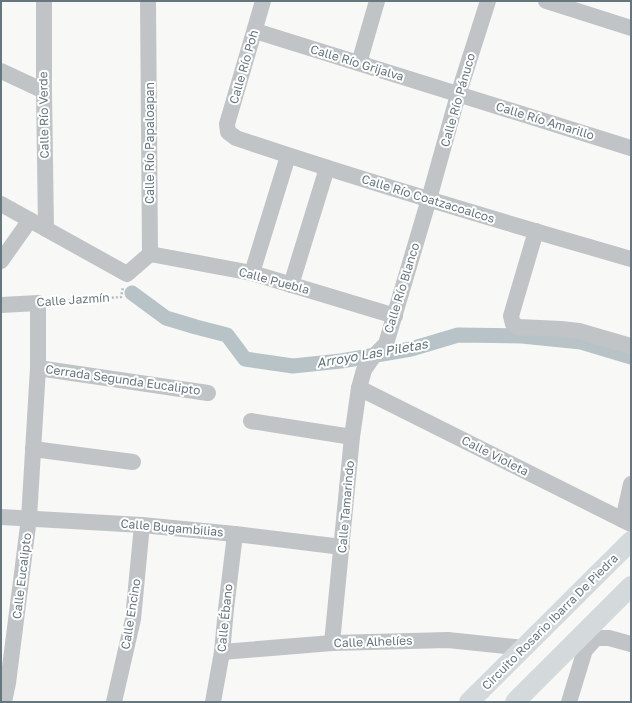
<svg xmlns="http://www.w3.org/2000/svg" width="632" height="703" font-family="'Golos Text',sans-serif">
<style>
.lines{fill:none;stroke-linecap:round;stroke-linejoin:round}
.canal{stroke:#b7c3c6;stroke-width:15}
.path{stroke:#babdbf;stroke-width:2.5;stroke-dasharray:2 2;stroke-linecap:butt}
.minor{stroke:#c0c4c7;stroke-width:16}
.major{stroke:#d4d9db;stroke-width:20}
.labels{text-anchor:middle;stroke-width:4;stroke-linejoin:round;paint-order:stroke}
.street-label{font-size:12px;fill:#66767e;stroke:#fff}
.water-label{font-size:13px;font-style:italic;fill:#617478;stroke:#fff}
</style>
<rect width="100%" height="100%" fill="#f8f8f6"/>
<g class="lines">
<polyline class="canal" points="132,293 166,318 196,327 227,335 245,359 293,366 341,361 411,349 458,335 522,336 581,342 631,357"/>
<polyline class="path" points="52,302 121,297 123,287"/>
<g class="minor">
<polyline points="44,1 44,91 46,229"/>
<polyline points="148,1 150,254"/>
<path d="M263,1L227,124L228,132L236,138C366,182 499,221 631,259"/>
<polyline points="546,1 631,28"/>
<polyline points="255,31 631,148"/>
<polyline points="359,63 377,1"/>
<polyline points="1,71 44,91"/>
<polyline points="1,204 127,274 150,254"/>
<polyline points="536,231 511,316 513,324 519,327 561,329 579,331 631,346"/>
<polyline points="150,254 252,273 395,316"/>
<polyline points="1,261 30,220"/>
<polyline points="252,273 288,156"/>
<polyline points="291,285 327,168"/>
<polyline points="1,305 38,303 38,368 29,518 8,683 4,702"/>
<polyline points="38,368 208,393"/>
<polyline points="359,388 631,524"/>
<polyline points="251,421 352,437"/>
<polyline points="33,449 133,462"/>
<polyline points="1,517 142,525 235,534 342,547"/>
<polyline points="623,520 631,484"/>
<polyline points="332,643 352,437 359,388 364,370 373,357 386,344 429,199 458,95 488,1"/>
<polyline points="222,652 332,643 448,640 524,648"/>
<polyline points="114,702 133,619 142,525"/>
<polyline points="213,702 222,652 226,609 235,534"/>
<polyline points="569,702 585,650 596,638 609,638 631,644"/>
</g>
<g class="major">
<polyline points="469,702 631,541"/>
<polyline points="515,702 631,586"/>
</g>
</g>
<g class="labels">
<g class="street-label">
<text transform="translate(357 63) rotate(17)" y="4">Calle Río Grijalva</text>
<text transform="translate(244 67) rotate(-74)" y="4">Calle Río Poh</text>
<text transform="translate(458 100) rotate(-74)" y="4">Calle Río Pánuco</text>
<text transform="translate(44 115) rotate(-91)" y="4">Calle Río Verde</text>
<text transform="translate(545 121) rotate(17)" y="4">Calle Río Amarillo</text>
<text transform="translate(150 143) rotate(-90)" y="4">Calle Río Papaloapan</text>
<text transform="translate(428 199) rotate(17)" y="4">Calle Río Coatzacoalcos</text>
<text transform="translate(274 281) rotate(15)" y="4">Calle Puebla</text>
<text transform="translate(402 288) rotate(-73)" y="4">Calle Río Blanco</text>
<text transform="translate(73 300) rotate(-4)" y="4">Calle Jazmín</text>
<text transform="translate(123 380) rotate(8)" y="4">Cerrada Segunda Eucalipto</text>
<text transform="translate(495 456) rotate(27)" y="4">Calle Violeta</text>
<text transform="translate(346 507) rotate(-85)" y="4">Calle Tamarindo</text>
<text transform="translate(172 528) rotate(5)" y="4">Calle Bugambilias</text>
<text transform="translate(22 576) rotate(-83)" y="4">Calle Eucalipto</text>
<text transform="translate(131 614) rotate(-81)" y="4">Calle Encino</text>
<text transform="translate(225 618) rotate(-84)" y="4">Calle Ébano</text>
<text transform="translate(550 622) rotate(-45)" y="4">Circuito Rosario Ibarra De Piedra</text>
<text transform="translate(373 642) rotate(-2)" y="4">Calle Alhelíes</text>
</g>
<g class="water-label">
<text transform="translate(372 353) rotate(-10)" y="5">Arroyo Las Piletas</text>
</g>
</g>
<rect width="632" height="703" fill="none" stroke="#66767e" stroke-width="4"/>
</svg>
